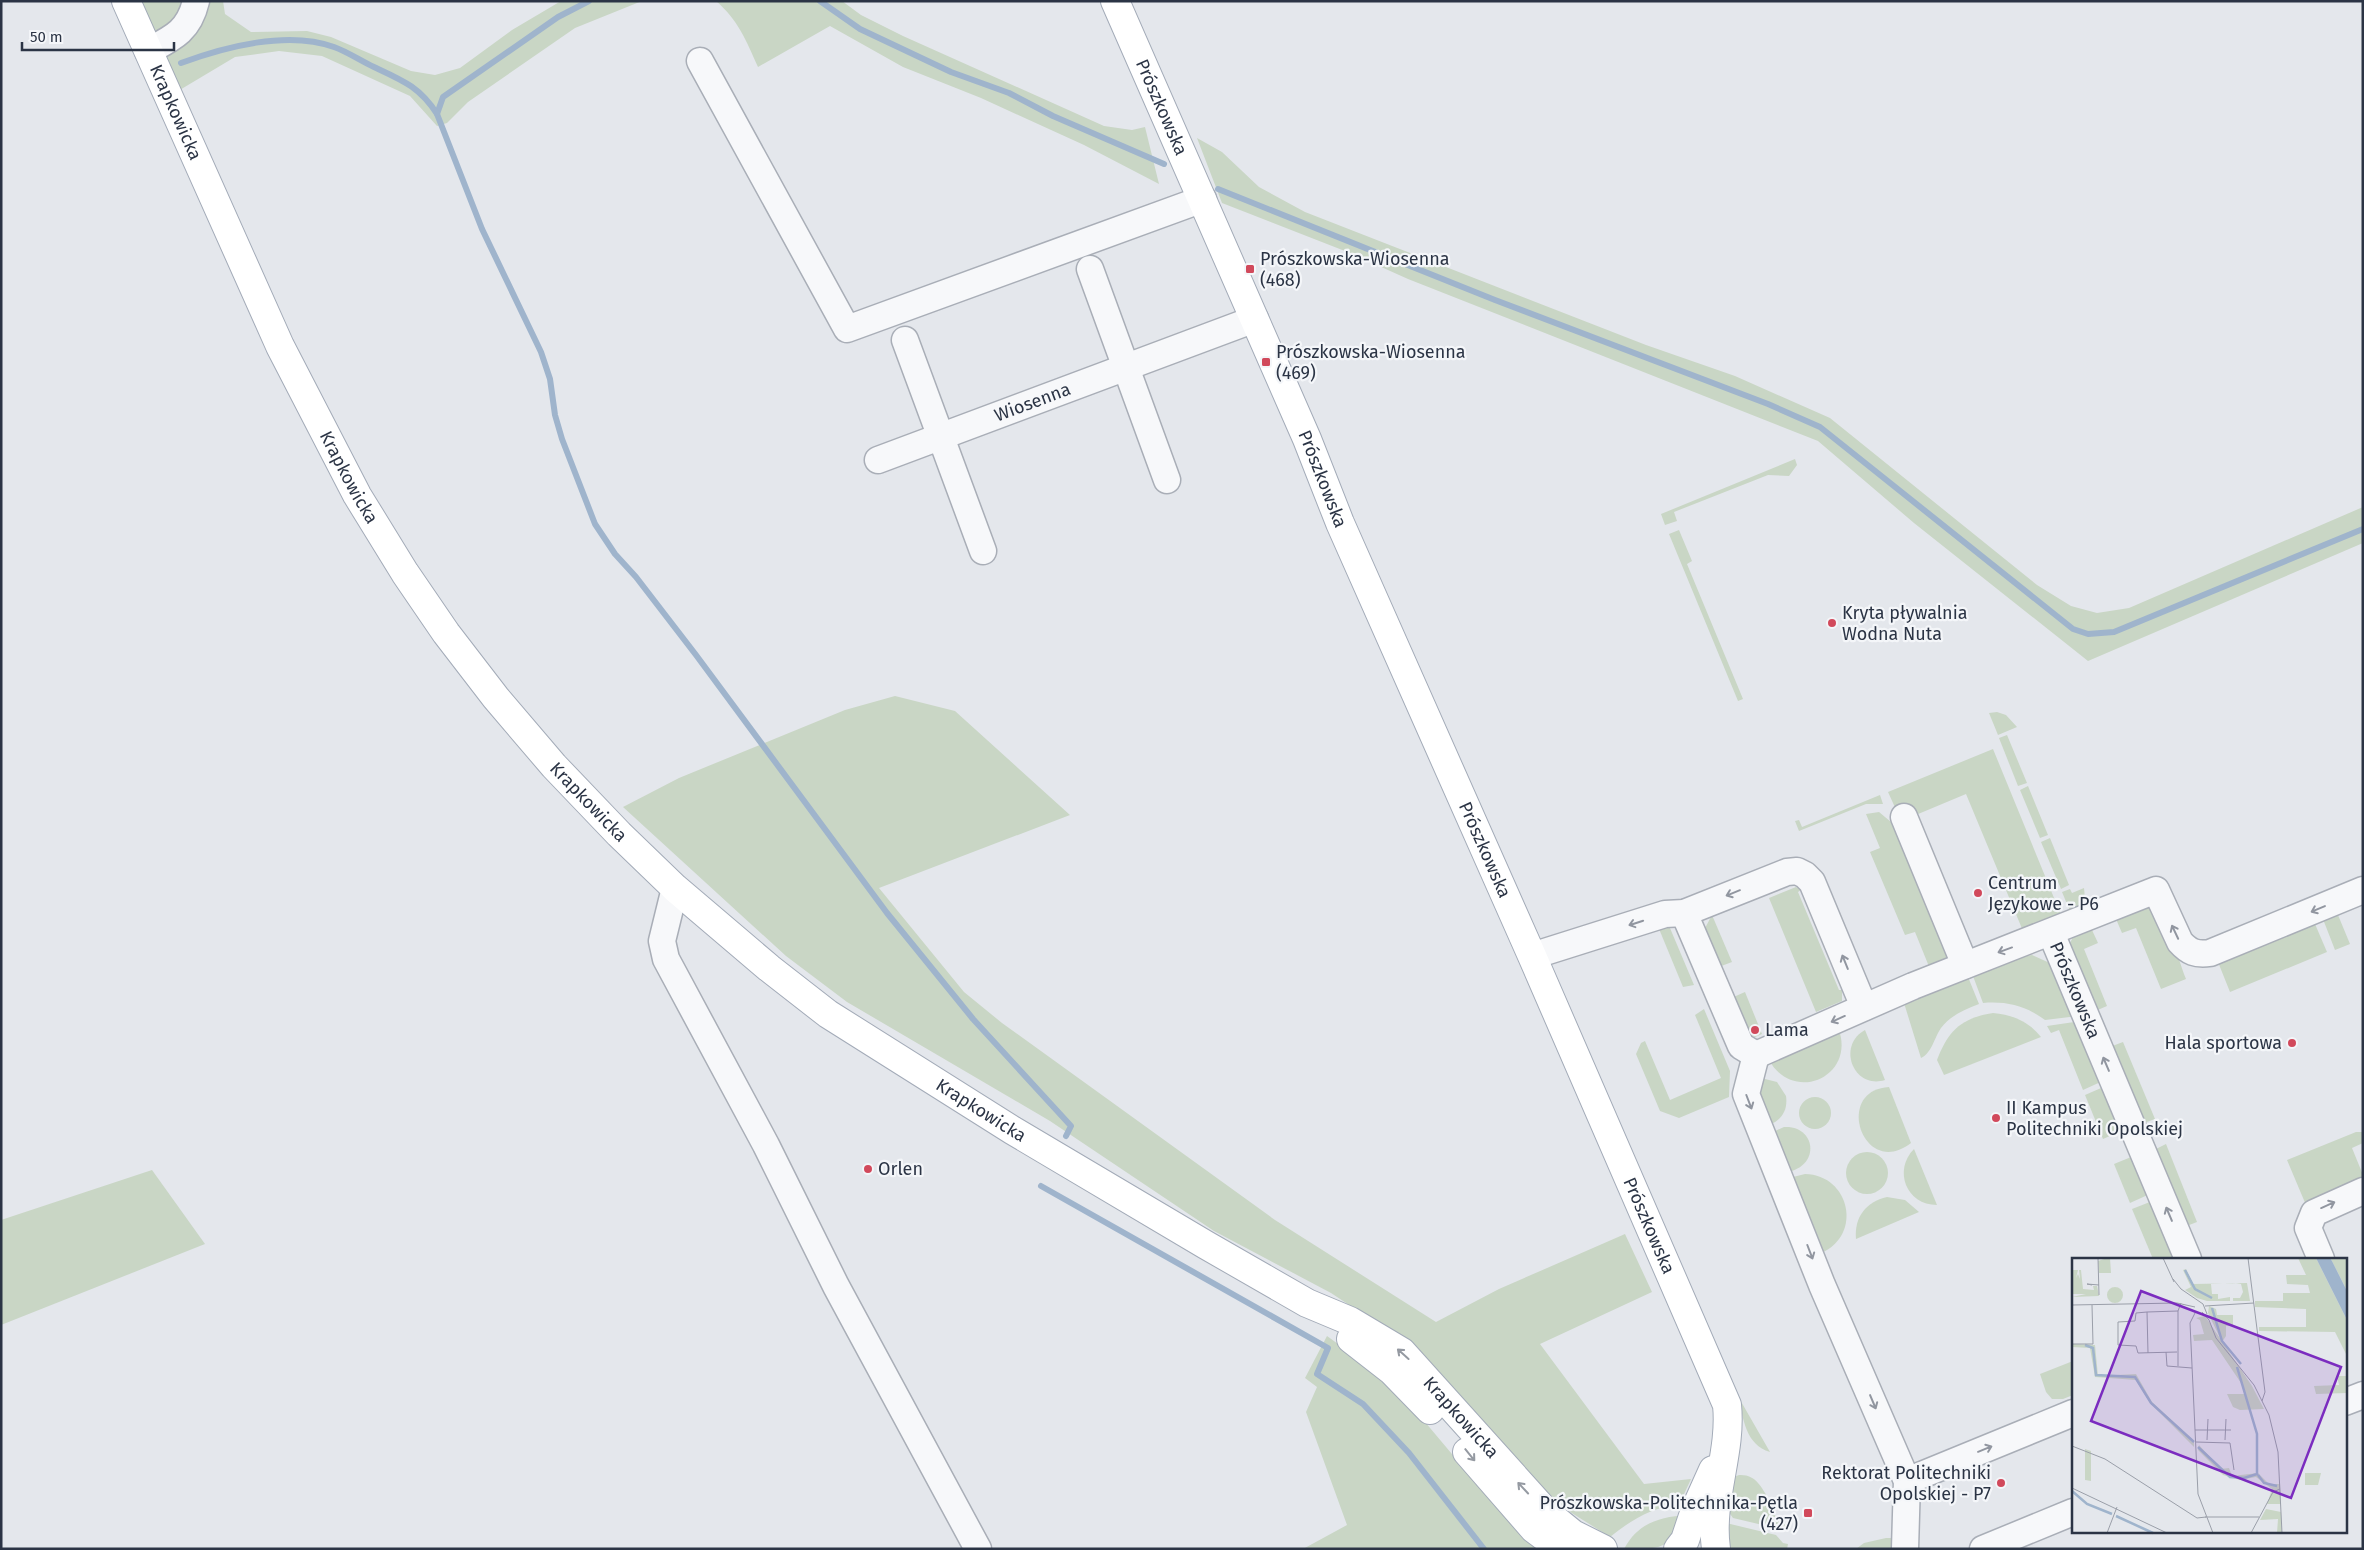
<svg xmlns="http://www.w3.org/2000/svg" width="2364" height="1550" font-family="'Fira Sans',sans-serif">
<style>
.green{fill:#c9d6c5}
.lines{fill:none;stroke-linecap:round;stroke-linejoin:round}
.stream{stroke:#9fb4cc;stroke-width:6}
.minor-casing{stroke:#a9aeb7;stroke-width:29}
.major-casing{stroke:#a3abb8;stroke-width:30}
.minor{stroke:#f7f8fa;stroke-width:26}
.major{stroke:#fff;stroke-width:28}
.oneway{stroke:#9196a0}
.oneway2{stroke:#959aa2}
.poi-dot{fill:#d1495b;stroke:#f4f6f9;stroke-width:2}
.labels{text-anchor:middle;stroke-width:4.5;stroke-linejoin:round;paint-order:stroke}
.street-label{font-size:18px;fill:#2b3445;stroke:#f4f6f9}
.poi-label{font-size:18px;fill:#2b3445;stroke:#f4f6f9;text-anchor:start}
.inset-river{fill:none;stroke:#9fb4cc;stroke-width:2.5}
.inset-road{fill:none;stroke:#9a9fa9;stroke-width:1}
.view{fill:#7b2cbf;fill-opacity:0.15;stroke:#7b2cbf;stroke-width:2.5}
.inset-edge{fill:none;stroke:#2b3445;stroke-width:2.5}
</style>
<rect width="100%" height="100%" fill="#e4e7ec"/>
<g class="green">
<polygon points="126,1 223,1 225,14 251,32 307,31 331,37 411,71 435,75 460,68 512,30 561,1 642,1 575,28 468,102 447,123 437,126 410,96 322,56 279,51 235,57 168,97"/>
<path d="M716,1H842L861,15L903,36L1104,126L1132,130L1145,127L1159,184L1084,145L981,98L903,67L830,26L758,67C746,40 738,20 716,1Z"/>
<polygon points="1197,138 1222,152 1259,187 1305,212 1646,345 1735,376 1830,418 2037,585 2071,606 2097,613 2129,608 2363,507 2363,543 2088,661 1914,523 1818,441 1408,279 1350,253 1222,203"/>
<polygon points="1795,459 1797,465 1789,476 1768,475 1674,512 1677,521 1665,525 1661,514"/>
<polygon points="1679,530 1692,561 1687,564 1743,699 1738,701 1669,534"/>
<path d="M895,696L955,711L1070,815L879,888L964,992L1002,1023L1275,1220L1436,1322L1499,1289L1625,1234L1652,1292L1540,1344L1644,1484L1691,1479L1679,1505C1652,1507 1631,1520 1610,1537L1559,1505L1419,1351L1331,1293L1214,1231L1050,1121L847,1002L786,956L623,807L679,778L845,710Z"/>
<polygon points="1997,712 2006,715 2017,727 1998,735 1989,713"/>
<polygon points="2007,735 2027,783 2018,786 1999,738"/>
<polygon points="1993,749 2061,915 2023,931 1966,794 1911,817 1898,814 1888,792"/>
<polygon points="2028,786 2048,835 2040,838 2020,790"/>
<polygon points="1880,795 1883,804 1866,804 1799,831 1795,821 1799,820 1802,827"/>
<polygon points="1879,812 1891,822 1946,953 1949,952 1946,960 1930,969 1915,932 1905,935 1870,852 1880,848 1866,814"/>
<polygon points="2050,838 2069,885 2061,889 2041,842"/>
<polygon points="1796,887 1801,890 1798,892 1839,990 1842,990 1842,1001 1816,1012 1769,898"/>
<path d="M2084,888C2086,902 2083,909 2072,916L2062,892L2070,889L2072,893Z"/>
<polygon points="2363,897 2363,905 2338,915 2350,944 2335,950 2321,914"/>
<path d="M2144,905C2168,912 2177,957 2186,979L2161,989L2136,928L2122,933L2116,919L2092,930L2098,943L2084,949L2107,1006L2093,1012L2069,945L2075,933Z"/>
<polygon points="1712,915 1732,962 1716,968 1704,930"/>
<polygon points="2312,917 2327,952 2230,992 2216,957"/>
<polygon points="1667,921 1694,985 1683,987 1657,924"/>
<path d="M2032,955L2052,964L2078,1016L2045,1020C2026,1006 2007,1001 1983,1003L1973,976L2020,957Z"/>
<path d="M1968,977L1979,1004C1964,1010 1951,1015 1941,1028C1934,1038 1932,1053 1921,1058L1904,1003Z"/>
<polygon points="1745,992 1762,1034 1755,1037 1748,1034 1729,999"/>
<polygon points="1704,1009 1730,1071 1729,1097 1679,1118 1660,1111 1636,1054 1641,1043 1645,1041 1670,1100 1721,1078 1695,1015"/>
<path d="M1993,1013C2013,1015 2028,1021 2041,1037L1944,1075L1937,1060C1948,1031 1961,1018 1993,1013Z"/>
<polygon points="2081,1021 2105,1080 2083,1090 2059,1030 2051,1033 2047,1026"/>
<path d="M1839,1030C1855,1077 1793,1104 1769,1060Z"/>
<path d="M1865,1030L1885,1080C1854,1090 1836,1046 1865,1030Z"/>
<polygon points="2123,1042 2155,1119 2144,1123 2107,1048"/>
<path d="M1761,1078L1777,1082L1786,1096C1788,1110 1782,1120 1769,1125L1757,1099Z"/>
<polygon points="2108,1085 2126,1129 2103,1139 2085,1095"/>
<path d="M1889,1087L1911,1143C1863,1180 1833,1090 1889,1087Z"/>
<circle cx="1815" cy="1113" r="16"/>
<path d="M1784,1127C1816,1125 1821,1166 1787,1172L1775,1131Z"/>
<polygon points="2356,1132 2363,1132 2363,1143 2352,1148 2363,1175 2363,1181 2306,1205 2287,1160"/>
<polygon points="2166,1144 2197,1222 2184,1227 2156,1149"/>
<path d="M1914,1149L1937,1205C1906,1205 1893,1170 1914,1149Z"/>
<circle cx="1867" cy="1173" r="21"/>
<polygon points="2136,1155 2152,1193 2130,1203 2114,1164"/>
<polygon points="152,1170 205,1244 1,1325 1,1220"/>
<path d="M1805,1174C1850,1175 1863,1235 1821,1253L1789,1178Z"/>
<path d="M1887,1197L1905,1200L1919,1212L1856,1239C1854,1217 1866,1202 1887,1197Z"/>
<polygon points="2155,1200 2180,1259 2153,1259 2132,1209"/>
<polygon points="1327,1336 1367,1365 1404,1397 1499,1510 1539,1549 1303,1549 1347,1525 1306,1412 1317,1387 1305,1378"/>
<polygon points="2073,1361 2073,1395 2063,1399 2052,1399 2046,1392 2040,1374"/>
<path d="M1739,1398L1770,1452C1746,1445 1743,1419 1739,1398Z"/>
<path d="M1739,1475C1756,1474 1761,1487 1769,1499L1765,1503L1776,1517L1780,1515L1788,1531L1733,1518L1728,1511L1734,1477Z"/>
<path d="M1687,1515C1668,1550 1663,1549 1624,1549C1638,1523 1659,1517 1687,1515Z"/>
<polygon points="1722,1522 1776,1535 1783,1543 1788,1544 1787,1549 1729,1549"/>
<polygon points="1886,1538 1895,1538 1893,1549 1856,1549 1864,1543"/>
</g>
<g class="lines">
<g class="stream">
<polyline points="589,1 558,17 443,97 437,114 482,229 541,352 550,379 555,415 562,439 595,524 615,554 636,577 696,655 887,913 973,1019 1071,1126 1066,1136"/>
<polyline points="820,1 860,29 951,72 1009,93 1053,116 1164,164"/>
<path d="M181,63C224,47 288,30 334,47C348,52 361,61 374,67C402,80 420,87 437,114"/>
<polyline points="1218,189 1495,300 1768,404 1820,427 2073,629 2088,634 2114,632 2363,529"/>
<polyline points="1041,1186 1328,1348 1317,1374 1363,1404 1409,1453 1484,1549"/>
</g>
<defs>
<g id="minor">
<path d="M148,51C173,38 189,31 196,1"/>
<polyline points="700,61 847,329 1203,199"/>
<polyline points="1090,269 1167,480"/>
<polyline points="905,340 983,551"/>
<path id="s1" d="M878,460L1255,319"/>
<polyline points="1904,817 1965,965"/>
<polyline points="675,888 662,941 666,959 766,1145 836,1286 978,1549"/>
<polyline points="1684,913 1741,1046 1756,1055"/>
<path id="s2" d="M2051,933L2188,1259"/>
<polyline points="1532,956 1665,914 1684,913 1787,872 1797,871 1805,875 1812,882 1864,1007"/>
<path d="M1756,1055L1913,986L2156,890L2180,942C2189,952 2196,955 2210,953L2363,890"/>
<polyline points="1756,1055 1746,1094 1822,1285 1907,1481 1905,1549"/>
<polyline points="2321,1259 2308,1228 2314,1213 2363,1191"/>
<polyline points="2345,1402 2363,1395"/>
<polyline points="1907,1481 2073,1413"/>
<polyline points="1983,1549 2073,1512"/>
</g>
<g id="major">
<path id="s3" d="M126,1L280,346L357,495L405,573L446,633L496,698L554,766L619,834L675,888L769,968L828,1014L1012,1130L1206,1245L1307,1303L1350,1321L1402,1352L1546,1512L1573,1534L1603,1549"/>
<path id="s4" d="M1115,1L1307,439L1340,523L1532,956L1727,1405C1732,1453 1709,1500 1716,1549"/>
<polyline points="1351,1339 1392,1371 1430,1410"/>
<polyline points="1467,1452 1534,1529 1561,1549"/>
<polyline points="1678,1549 1685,1540 1695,1510 1713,1470"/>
</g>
</defs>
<use href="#minor" class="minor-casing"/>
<use href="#major" class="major-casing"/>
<use href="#minor" class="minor"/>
<use href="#major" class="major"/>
</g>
<defs><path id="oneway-shaft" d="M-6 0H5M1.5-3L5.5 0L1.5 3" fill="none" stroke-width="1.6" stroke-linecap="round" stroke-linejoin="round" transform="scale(1.25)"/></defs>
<g class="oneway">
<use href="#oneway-shaft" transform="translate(1733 893) rotate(158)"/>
<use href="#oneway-shaft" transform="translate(2318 909) rotate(157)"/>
<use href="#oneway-shaft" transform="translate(1636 923) rotate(162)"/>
<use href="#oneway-shaft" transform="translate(2175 932) rotate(-115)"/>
<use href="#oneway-shaft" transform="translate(2005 950) rotate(160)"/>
<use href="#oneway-shaft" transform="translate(1845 962) rotate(-112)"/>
<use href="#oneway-shaft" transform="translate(1838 1019) rotate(156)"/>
<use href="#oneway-shaft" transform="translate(2106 1064) rotate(-113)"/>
<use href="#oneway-shaft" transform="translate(1749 1102) rotate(69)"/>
<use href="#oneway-shaft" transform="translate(2328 1205) rotate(-24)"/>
<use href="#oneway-shaft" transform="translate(2169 1214) rotate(-113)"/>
<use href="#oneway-shaft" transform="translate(1810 1252) rotate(69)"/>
<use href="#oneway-shaft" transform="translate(1873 1402) rotate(67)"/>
<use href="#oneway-shaft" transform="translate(1985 1449) rotate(-22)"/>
</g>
<g class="oneway2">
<use href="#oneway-shaft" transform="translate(1403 1354) rotate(-138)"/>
<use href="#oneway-shaft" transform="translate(1470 1455) rotate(51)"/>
<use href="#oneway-shaft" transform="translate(1523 1488) rotate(-133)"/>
</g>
<g class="poi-dot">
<rect x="1245" y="264" width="10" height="10" rx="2.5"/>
<rect x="1261" y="357" width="10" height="10" rx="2.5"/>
<circle cx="1832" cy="623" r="5"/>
<circle cx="1978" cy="893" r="5"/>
<circle cx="1755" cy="1030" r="5"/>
<circle cx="2292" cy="1043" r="5"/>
<circle cx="1996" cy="1118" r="5"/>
<circle cx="868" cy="1169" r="5"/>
<circle cx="2001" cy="1483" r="5"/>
<rect x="1803" y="1508" width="10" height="10" rx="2.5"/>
</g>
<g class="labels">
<g class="street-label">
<text dy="6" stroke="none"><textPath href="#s4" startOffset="116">Prószkowska</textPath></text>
<text dy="6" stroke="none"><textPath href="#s3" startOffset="122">Krapkowicka</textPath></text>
<text dy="6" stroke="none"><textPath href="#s1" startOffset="165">Wiosenna</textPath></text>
<text dy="6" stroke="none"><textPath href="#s3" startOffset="526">Krapkowicka</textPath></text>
<text dy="6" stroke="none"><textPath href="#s4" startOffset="521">Prószkowska</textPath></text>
<text dy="6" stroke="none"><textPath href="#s3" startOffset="931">Krapkowicka</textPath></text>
<text dy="6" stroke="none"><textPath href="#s4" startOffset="926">Prószkowska</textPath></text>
<text dy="6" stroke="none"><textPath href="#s2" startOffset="62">Prószkowska</textPath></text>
<text dy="6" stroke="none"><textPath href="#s3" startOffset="1432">Krapkowicka</textPath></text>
<text dy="6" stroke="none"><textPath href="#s4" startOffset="1336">Prószkowska</textPath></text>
<text dy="6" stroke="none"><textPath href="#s3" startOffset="2006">Krapkowicka</textPath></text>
</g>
<g class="poi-label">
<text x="1260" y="265">Prószkowska-Wiosenna<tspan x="1260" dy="21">(468)</tspan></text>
<text x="1276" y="358">Prószkowska-Wiosenna<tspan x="1276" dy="21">(469)</tspan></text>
<text x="1842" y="619">Kryta pływalnia<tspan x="1842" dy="21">Wodna Nuta</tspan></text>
<text x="1988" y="889">Centrum<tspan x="1988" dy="21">Językowe - P6</tspan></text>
<text x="1765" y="1036">Lama</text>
<text x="2282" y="1049" text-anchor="end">Hala sportowa</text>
<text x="2006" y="1114">II Kampus<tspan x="2006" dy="21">Politechniki Opolskiej</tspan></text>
<text x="878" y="1175">Orlen</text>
<text x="1991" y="1479" text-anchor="end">Rektorat Politechniki<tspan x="1991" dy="21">Opolskiej - P7</tspan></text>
<text x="1798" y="1509" text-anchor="end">Prószkowska-Politechnika-Pętla<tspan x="1798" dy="21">(427)</tspan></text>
</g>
</g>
<g transform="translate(2072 1258)">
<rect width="275" height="275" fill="#e4e7ec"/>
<path d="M35,0H38L39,15H27L26,3ZM226,0H244L275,62V98L263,74L187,73V69H234V51L183,49V43H211V35H238L236,27L215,26L214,17H234ZM258,0H275V33L260,3ZM114,11L121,26L175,25L178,43H161V40H168L171,34L169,26L162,25L139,26L140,36H146V41L158,39V43H135L125,40L113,32L119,29L111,12ZM1,12H6L4,20L6,16L8,21L7,12H9L11,31L22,32L21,28H25L27,38L0,39L14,36H0ZM35 37a8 8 0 1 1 16 0a8 8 0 1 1-16 0ZM137,48L144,51L145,57H161V67L154,68V78L150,84L136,55ZM133,58L180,128L192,151L168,152L161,149L155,136H173L169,125L140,82L122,83L121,77L132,76L128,62L124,60ZM0,86L23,87L26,118L64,116L80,144L122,183V189L78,145L64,122L23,119L18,90L0,89ZM265,118H275V135L244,136L242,128L267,127ZM127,187L149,211L157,210L160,218L186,215L197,226H208L209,246H195L200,231L184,219L168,222L151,217L126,192ZM13,191L19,193V223L13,222ZM233,215H249L246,227H233ZM194,251L209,254L210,275H205L206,261L188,262Z" fill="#c9d6c5"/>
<path d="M244,0H258L260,3L275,33V62Z" fill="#9fb4cc"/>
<path class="inset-river" d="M113,12L123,31L140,40M140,50L150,83L169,106M13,87L21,90L24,117L63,119L79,145L122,184M126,189L158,219L172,220L185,216V176L165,109M186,217L192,225L205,228M0,233L15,246L40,256M44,258L81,275"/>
<path class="inset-road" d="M26,0L27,37M91,0L102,24M176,0L193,134L190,143M101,21L109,31L131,46L135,56M20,27L15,26L27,27M0,47L105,45L123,49M133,48L182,45M124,53L118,65L126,236L141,275M75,54L64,55L63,63L46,64V87L64,88L66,95L105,94M130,54L137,62L144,80L182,127L197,157L206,194L210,275M0,86H21L20,47M94,94L95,108L120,110M76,95L75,54L106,53M106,108V53L109,45M123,172H159M135,182L136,161M153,182L154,161M124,184L158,185L162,212M0,188L33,201L125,260L134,259M0,230L95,275M133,259H187M35,275L45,249M179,275L201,234L208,231"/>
<path class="view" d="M69,33L269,109L219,240L19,163Z"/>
<rect width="275" height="275" class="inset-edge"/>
</g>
<rect width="2364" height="1550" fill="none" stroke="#2b3445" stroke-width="5"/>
<path d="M22 42v8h152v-8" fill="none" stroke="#2b3445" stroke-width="2.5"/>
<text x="30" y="42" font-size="15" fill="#2b3445" stroke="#f4f6f9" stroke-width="4" paint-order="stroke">50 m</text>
</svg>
